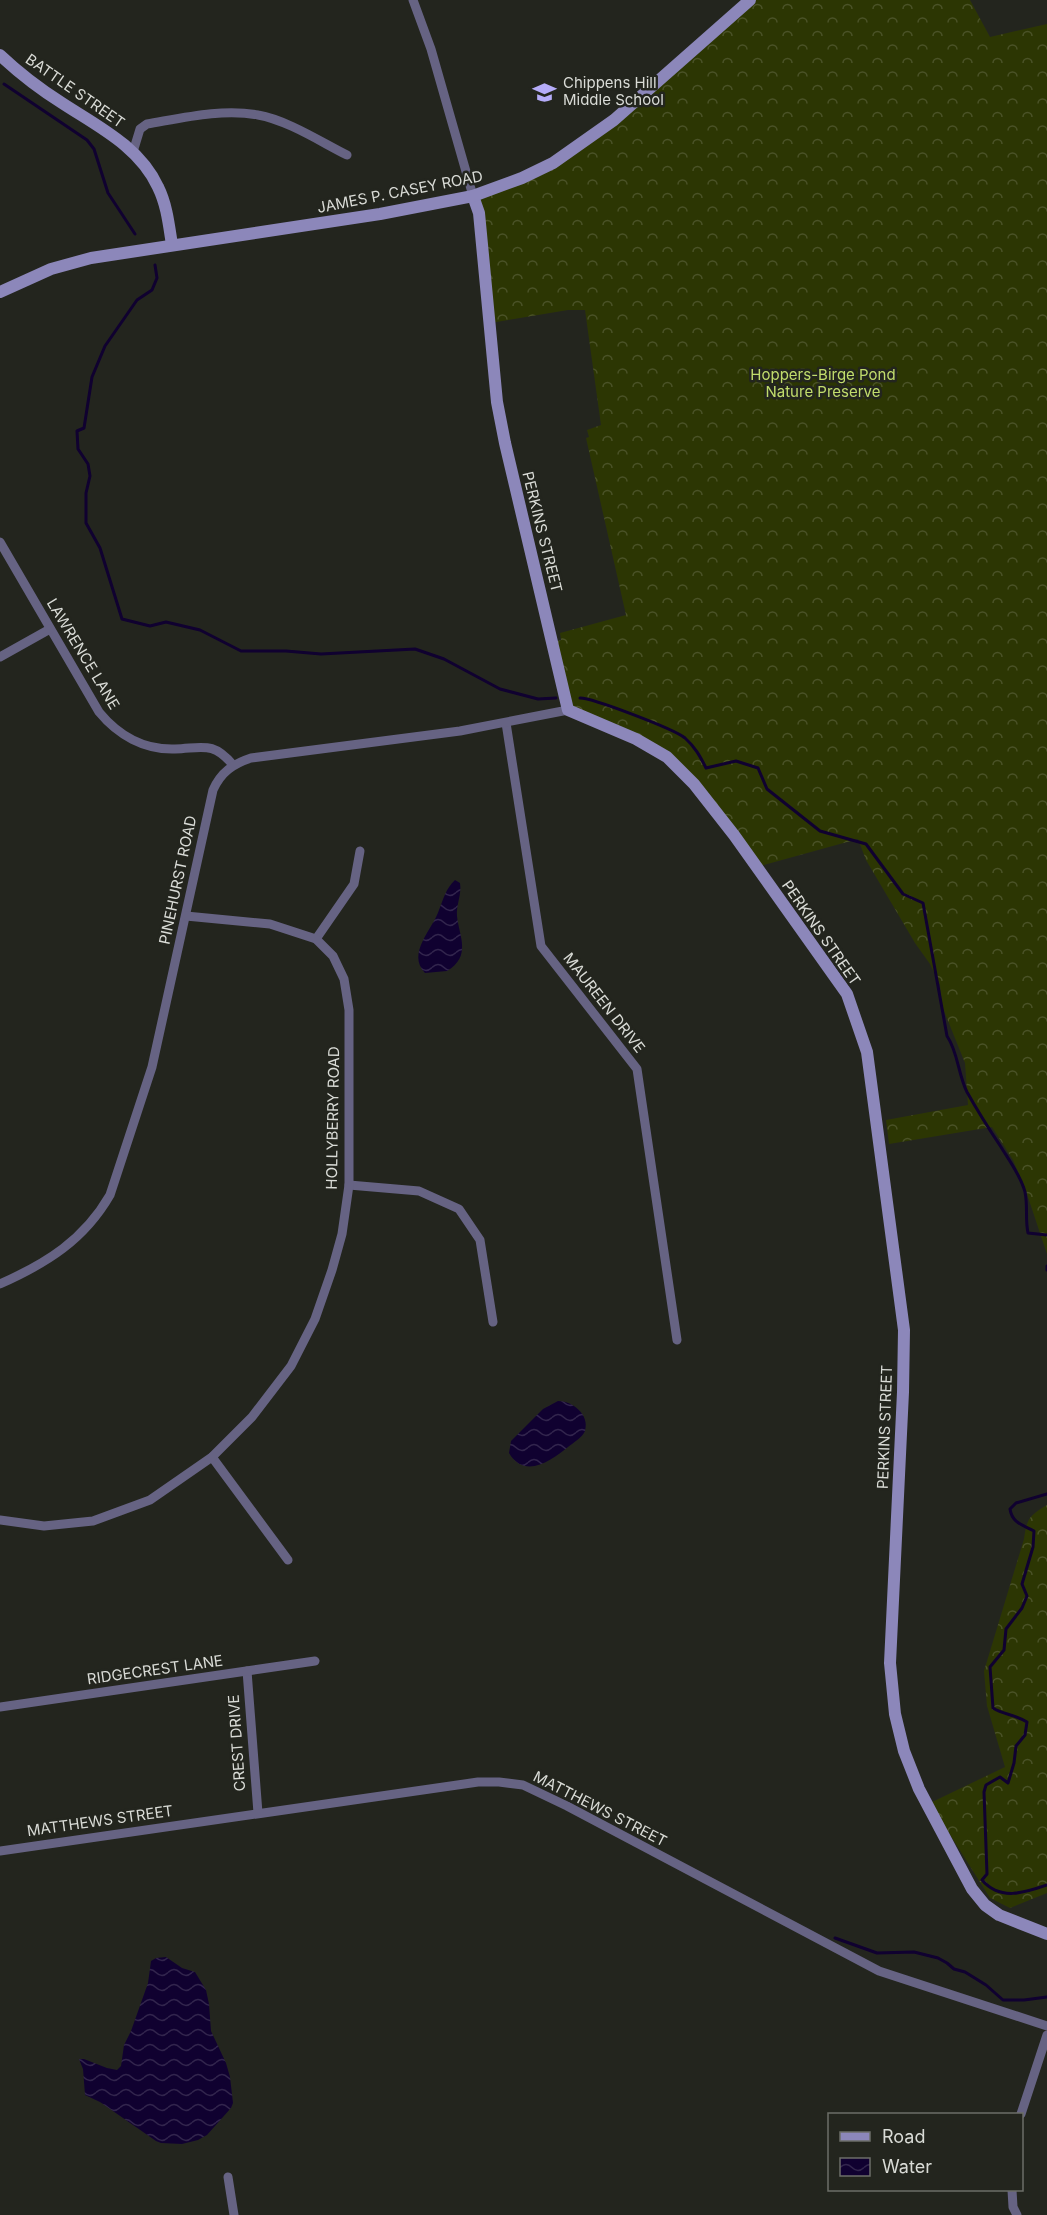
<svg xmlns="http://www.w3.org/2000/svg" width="1047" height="2215" font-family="Inter,sans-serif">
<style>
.forest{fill:url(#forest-crowns)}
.water{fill:url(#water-waves)}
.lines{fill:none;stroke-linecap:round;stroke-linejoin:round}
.stream{stroke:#100130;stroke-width:3}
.street{stroke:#666383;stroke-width:9}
.secondary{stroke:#8c87ba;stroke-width:12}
.labels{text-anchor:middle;stroke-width:5;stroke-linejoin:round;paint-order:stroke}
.poi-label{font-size:15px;fill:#d9dbd6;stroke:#23251e;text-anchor:start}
.street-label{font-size:15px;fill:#d9dbd6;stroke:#23251e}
.park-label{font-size:15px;fill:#c1dc6c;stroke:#23251e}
</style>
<defs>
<pattern id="forest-crowns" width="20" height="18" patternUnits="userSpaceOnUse" patternTransform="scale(1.5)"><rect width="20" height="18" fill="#2c3603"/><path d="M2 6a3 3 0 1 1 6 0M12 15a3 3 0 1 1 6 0" fill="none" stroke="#4a5227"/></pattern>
<pattern id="water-waves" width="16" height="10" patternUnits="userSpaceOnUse" patternTransform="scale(1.5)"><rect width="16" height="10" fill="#100130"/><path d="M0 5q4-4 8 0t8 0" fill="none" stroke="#32254d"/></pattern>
</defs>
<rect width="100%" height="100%" fill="#23251e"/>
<g class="forest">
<polygon points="750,0 970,0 990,37 1047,24 1047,1254 1025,1188 1013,1160 992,1127 889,1144 886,1120 968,1105 965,1063 942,1006 940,985 930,964 915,943 866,860 858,839 757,867 667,757 568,710 554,642 561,640 560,633 626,615 586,438 589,437 587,430 601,425 585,310 568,310 490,323 473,196 553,163"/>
<path d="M1047,1505V1893L1010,1908L990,1898L930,1803L1005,1767L987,1706L984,1671L1024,1539C1027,1518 1029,1516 1047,1505Z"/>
</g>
<g class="water">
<path d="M455,880L460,883C462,894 456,905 457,916C459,936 472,956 447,971L425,973C406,953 433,929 439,910C443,900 446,888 455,880Z"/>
<path d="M558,1401C572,1401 590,1414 585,1431C582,1438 574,1442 568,1447C552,1460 525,1480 509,1453L511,1441L543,1409Z"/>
<polygon points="166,1957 182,1968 195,1972 206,1990 209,2004 211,2031 226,2063 230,2077 233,2103 231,2108 207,2135 198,2140 182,2144 161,2143 156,2141 100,2102 85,2095 83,2069 79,2059 84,2059 107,2068 117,2070 121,2066 124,2045 131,2031 148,1983 151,1961 156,1958"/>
</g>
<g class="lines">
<g class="stream">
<polyline points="4,84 87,140 94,149 108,193 135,234"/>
<polyline points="155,265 157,278 152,290 137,300 105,346 92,377 84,428 77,431 78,449 88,464 90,476 86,493 86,523 100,548 122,619 150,626 166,622 200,630 241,651 286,651 321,654 415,649 444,659 500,689 538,699 556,698"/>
<path d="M580,698C593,698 674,729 685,738C695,747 700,756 706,768L736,761L758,768L767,789L820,831L866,844L903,894L923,903L947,1036C958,1052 958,1074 967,1092C977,1110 989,1129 1001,1147C1009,1160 1021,1176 1025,1192C1028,1206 1025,1219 1028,1233L1047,1235"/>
<polyline points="1047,1266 1047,1270"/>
<path d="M1047,1494L1016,1503L1010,1509C1012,1523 1023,1525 1034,1531L1033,1547L1022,1584L1027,1596L1022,1608L1006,1629L1004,1650L990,1667L993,1708C1004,1715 1014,1714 1027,1722L1025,1735L1016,1746L1014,1763L1008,1783L1000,1777L986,1785L984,1792L987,1874L982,1880C1000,1901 1024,1893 1047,1885"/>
<polyline points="835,1938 877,1953 914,1952 938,1958 947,1963 954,1969 965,1972 986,1985 1003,2000 1024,2000 1047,1997"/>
</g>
<g class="street">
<polyline points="413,0 431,49 473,196"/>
<path d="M133,152L140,129L147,124C182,118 223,108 258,115C287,120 321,142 347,155"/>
<path d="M0,542L99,712C118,735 144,750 175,749C203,748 213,741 233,765"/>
<polyline points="0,657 50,629"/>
<polyline points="506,723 541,946 637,1069 677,1340"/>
<polyline points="316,939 354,884 360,851"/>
<polyline points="349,1185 419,1191 459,1209 480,1240 493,1322"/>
<path d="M0,1284C47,1263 84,1240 110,1195L152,1067L213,790C221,772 233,764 251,758L460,731L568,710"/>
<polyline points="212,1457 288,1560"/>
<polyline points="0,1520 44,1526 93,1521 150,1500 212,1457 252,1417 291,1366 315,1319 332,1270 342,1234 349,1185 349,1010 344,979 333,956 316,939 270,924 186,916"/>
<polyline points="247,1671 258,1813"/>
<polyline points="0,1707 315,1661"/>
<polyline points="0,1851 478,1782 499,1782 523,1785 567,1806 879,1971 1047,2026"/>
<polyline points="1021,2114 1047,2035"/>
<polyline points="228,2177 234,2215"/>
<polyline points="1012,2190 1013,2207 1017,2215"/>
</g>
<g class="secondary">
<path d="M0,55C19,73 40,89 62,103C97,126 139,146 158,187C167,205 169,226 172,245"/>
<polyline points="473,196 479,213 497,402 505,443 568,710 636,739 667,757 694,784 734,835 847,994 867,1052 904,1330 903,1392 890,1663 895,1714 904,1751 919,1789 972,1889 985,1905 999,1915 1047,1934"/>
<polyline points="0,292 51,269 91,258 380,214 473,196 522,178 553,163 614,120 750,0"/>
</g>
</g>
<defs>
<symbol id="school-bare" viewBox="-9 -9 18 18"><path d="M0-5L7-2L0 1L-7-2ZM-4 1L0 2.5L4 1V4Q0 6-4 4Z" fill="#b5acf8" stroke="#23251e" stroke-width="2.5" paint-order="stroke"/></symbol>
</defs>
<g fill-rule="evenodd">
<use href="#school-bare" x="528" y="76" width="33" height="33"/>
</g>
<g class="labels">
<g class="poi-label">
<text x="563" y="88">Chippens Hill<tspan x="563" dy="17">Middle School</tspan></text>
</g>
<g class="street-label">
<text transform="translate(75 91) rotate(35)" y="5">BATTLE STREET</text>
<text transform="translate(400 192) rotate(-11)" y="5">JAMES P. CASEY ROAD</text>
<text transform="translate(542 532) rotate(76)" y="5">PERKINS STREET</text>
<text transform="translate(83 654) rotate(59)" y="5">LAWRENCE LANE</text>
<text transform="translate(178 880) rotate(-78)" y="5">PINEHURST ROAD</text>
<text transform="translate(821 933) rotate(55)" y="5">PERKINS STREET</text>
<text transform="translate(604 1003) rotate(52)" y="5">MAUREEN DRIVE</text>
<text transform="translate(333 1118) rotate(-89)" y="5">HOLLYBERRY ROAD</text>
<text transform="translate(885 1427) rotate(-88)" y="5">PERKINS STREET</text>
<text transform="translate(155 1670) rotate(-8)" y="5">RIDGECREST LANE</text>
<text transform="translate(237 1743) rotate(-94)" y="5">CREST DRIVE</text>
<text transform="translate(600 1809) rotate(27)" y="5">MATTHEWS STREET</text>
<text transform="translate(100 1821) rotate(-8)" y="5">MATTHEWS STREET</text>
</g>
<g class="park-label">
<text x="823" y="380">Hoppers-Birge Pond<tspan x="823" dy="17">Nature Preserve</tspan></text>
</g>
</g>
<rect x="828" y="2113" width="195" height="78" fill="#23251e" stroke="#6c6e68" stroke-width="1.5"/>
<rect x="840" y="2132" width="30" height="9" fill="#8c87ba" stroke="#6c6e68" stroke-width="1.5"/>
<text x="882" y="2143" font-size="18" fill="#d9dbd6">Road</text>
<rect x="840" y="2158" width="30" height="18" fill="url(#water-waves)" stroke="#6c6e68" stroke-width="1.5"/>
<text x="882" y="2173" font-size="18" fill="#d9dbd6">Water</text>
</svg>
